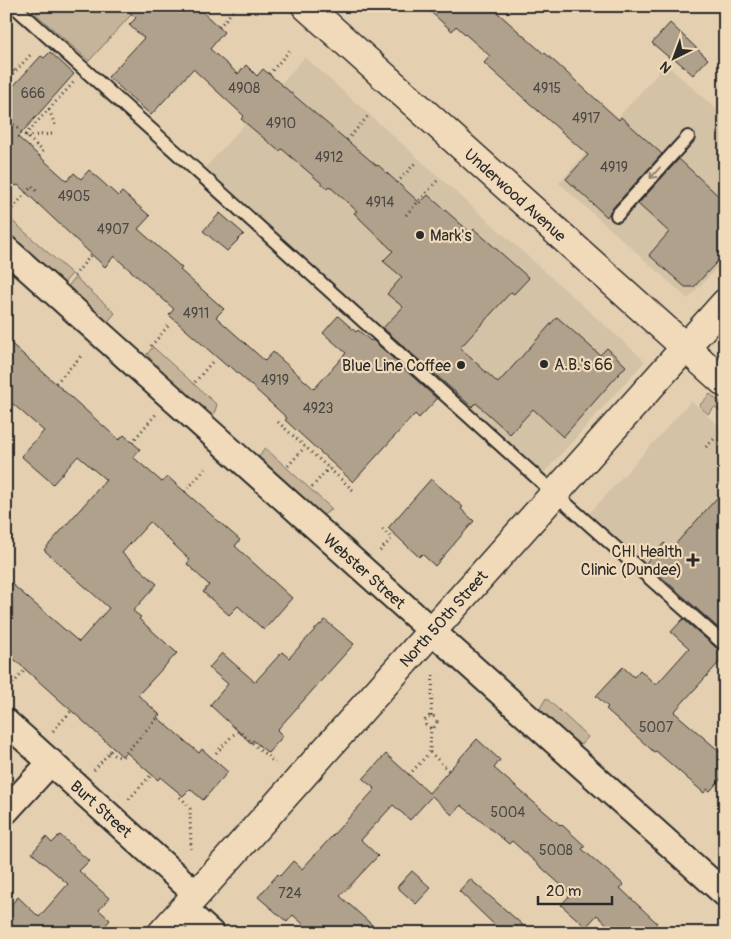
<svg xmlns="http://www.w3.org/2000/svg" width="731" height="939" font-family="Pangolin,sans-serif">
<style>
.built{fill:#d4c2a6}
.green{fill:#c5b49a;stroke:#787062}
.building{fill:#b0a18c;stroke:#2b2b2b}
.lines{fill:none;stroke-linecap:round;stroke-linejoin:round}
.lane-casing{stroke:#2b2b2b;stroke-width:16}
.street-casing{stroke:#2b2b2b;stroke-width:29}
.secondary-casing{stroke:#2b2b2b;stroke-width:31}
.path{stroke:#2b2b2b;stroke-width:3;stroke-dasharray:1 4;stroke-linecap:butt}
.lane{stroke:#f0dab9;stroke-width:12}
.street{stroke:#f0dab9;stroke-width:25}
.secondary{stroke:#f0dab9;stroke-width:28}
.oneway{stroke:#8e8272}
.poi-dot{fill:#2b2b2b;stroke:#f0dab9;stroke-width:2}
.labels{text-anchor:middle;stroke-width:4.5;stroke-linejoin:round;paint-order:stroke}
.number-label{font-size:14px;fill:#4c4843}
.street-label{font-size:16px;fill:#2b2b2b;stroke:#f0dab9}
.poi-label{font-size:16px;fill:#2b2b2b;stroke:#f0dab9;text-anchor:start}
</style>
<rect width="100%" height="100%" fill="#e4d0b1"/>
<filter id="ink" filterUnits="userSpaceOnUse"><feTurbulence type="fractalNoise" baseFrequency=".02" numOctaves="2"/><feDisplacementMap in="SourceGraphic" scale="10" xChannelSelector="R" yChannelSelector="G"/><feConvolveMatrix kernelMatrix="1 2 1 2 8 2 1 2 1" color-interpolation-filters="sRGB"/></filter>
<g filter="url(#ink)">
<g class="built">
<polygon points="305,57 645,361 543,474 203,170"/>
<polygon points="666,64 725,117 725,259 688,299 559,183"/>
<polygon points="691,401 725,431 725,640 587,516"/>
</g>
<g class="green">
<polygon points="43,6 139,6 89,61 36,14"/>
<polygon points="8,217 72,274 63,284 6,233 6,219"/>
<polygon points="75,277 115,313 107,323 67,288"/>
<polygon points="153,347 217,405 212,419 153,366 153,362 147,354"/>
<polygon points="710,394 725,407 725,415 715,407 708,414 699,406"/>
<polygon points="265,448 332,509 322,516 258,459"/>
<polygon points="546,698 588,737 579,747 539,710"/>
</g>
<g class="building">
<polygon points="123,6 196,6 224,32 210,49 238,74 246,65 257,76 263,69 377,166 378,165 420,203 428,195 471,233 474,229 529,278 514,294 511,292 460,348 498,383 557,317 600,355 607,348 626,366 563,437 533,409 510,434 476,403 472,407 383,328 403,307 387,294 402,277 383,261 393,251 354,213 357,211 329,186 327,188 282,149 279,151 241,119 244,116 193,69 151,115 108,77 144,38 129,25 136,18"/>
<polygon points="424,6 490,6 544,54 545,53 619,120 621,117 662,154 611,210 607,217 566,179 588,155 484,63 490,56 456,26 452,31"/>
<polygon points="670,23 708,59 693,75 674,58 672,60 652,43"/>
<polygon points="50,52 74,74 18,137 67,181 74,173 81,179 89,170 118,196 122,192 150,216 138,229 182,268 180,270 224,309 216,317 265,361 273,352 314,389 346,353 323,333 338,316 356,332 358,330 371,341 373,340 437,399 419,418 415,414 353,482 285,420 287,418 229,365 228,367 169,315 174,309 114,256 105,267 18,185 16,186 6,177 6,94 41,56 44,58"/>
<polygon points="679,159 725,202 725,253 694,287 685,287 649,255 669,232 638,204"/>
<polygon points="220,213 244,234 227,251 203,231"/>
<polygon points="6,339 119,440 124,435 140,449 133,457 162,482 168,477 240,540 235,546 292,598 264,630 238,606 229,615 203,592 209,585 187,564 190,560 150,522 122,553 157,584 133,611 141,617 139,619 177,653 138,695 159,714 157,717 199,753 202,749 228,772 203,800 190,789 183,796 160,777 158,780 126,752 122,756 6,652 6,579 79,642 109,608 44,550 106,480 78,456 53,484 21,456 44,431 6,398"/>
<polygon points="431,479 463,507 461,509 474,521 435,566 422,554 419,557 388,528"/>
<polygon points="725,489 725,634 646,563 664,543 671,549"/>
<polygon points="683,619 720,651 725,653 725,656 674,712 725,756 725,774 710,791 707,789 704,793 656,751 654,752 606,709 608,707 596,696 623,667 634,677 640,670 656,685 689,648 671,632"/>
<polygon points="325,620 354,644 277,730 283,736 268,753 253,740 251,743 210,705 228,684 209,668 222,653 255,682 282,652 289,658 320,624 321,625"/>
<polygon points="477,739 500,760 494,768 560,825 561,824 585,846 582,849 624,885 620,888 657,923 648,933 616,933 597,915 586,927 561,905 571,894 512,841 509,844 461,805 452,815 432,796 410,820 393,805 361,840 378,856 340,896 381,933 313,933 293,915 287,922 258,897 278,874 280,876 293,861 302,869 375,789 363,779 386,754 429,793"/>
<polygon points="60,835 89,861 79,871 109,898 99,910 110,920 99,933 6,933 6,910 18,897 39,917 68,884 32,853 46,837 52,843"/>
<polygon points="412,871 431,888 416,904 397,887"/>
<polygon points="470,879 532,933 503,933 459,891"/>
</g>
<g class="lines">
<defs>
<g id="lane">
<polyline points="14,6 554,493 725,645"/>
<polyline points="617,215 688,137"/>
</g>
<g id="street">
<path id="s1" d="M6,249L725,894"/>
<path id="s2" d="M6,722L196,894"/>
<polyline points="6,811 51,762"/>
<polyline points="184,909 211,933"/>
</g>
<g id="secondary">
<path id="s3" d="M306,6L725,383"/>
<path id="s4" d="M162,933L725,303"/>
</g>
</defs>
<use href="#lane" class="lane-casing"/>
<use href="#street" class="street-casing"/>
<use href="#secondary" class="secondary-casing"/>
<g class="path">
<polyline points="219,27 237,6"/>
<polyline points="6,64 15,72"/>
<polyline points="269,74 292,48"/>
<polyline points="6,82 31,54"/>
<polyline points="49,110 56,127"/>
<polyline points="6,118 43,151 37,158"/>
<polyline points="25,135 74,82"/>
<polyline points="26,136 52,134"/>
<polyline points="347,140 368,116"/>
<polyline points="397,183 416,162"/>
<polyline points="406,215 437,181"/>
<polyline points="6,216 32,186 38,193"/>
<polyline points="74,276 91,255"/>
<polyline points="151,346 169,325"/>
<polyline points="195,382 212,362"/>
<polyline points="56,383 81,356"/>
<polyline points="278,422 354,491"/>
<polyline points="132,442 156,414"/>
<polyline points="706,447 714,439"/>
<polyline points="288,466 305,447"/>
<polyline points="312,487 329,468"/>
<polyline points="185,492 205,469"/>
<polyline points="380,551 392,538 381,528"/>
<polyline points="6,691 26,669"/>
<polyline points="431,716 433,673"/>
<circle cx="431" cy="722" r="6"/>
<polyline points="53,731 71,711"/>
<polyline points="109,752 115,756 122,757 161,714"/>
<polyline points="430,752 449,771"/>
<polyline points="216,753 233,735 239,731 275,763"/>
<polyline points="94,770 113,748"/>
<polyline points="409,775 430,752 431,727"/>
<polyline points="180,797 187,804 190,809 191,849"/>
<polyline points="129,799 152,774"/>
</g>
<use href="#lane" class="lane"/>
<use href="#street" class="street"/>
<use href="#secondary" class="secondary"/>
</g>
<defs><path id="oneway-shaft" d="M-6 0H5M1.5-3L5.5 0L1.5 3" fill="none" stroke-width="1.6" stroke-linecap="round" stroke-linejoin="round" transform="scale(1.25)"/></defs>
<use class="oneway" href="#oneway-shaft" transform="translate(655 173) rotate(132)"/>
</g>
<g class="poi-dot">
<circle cx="420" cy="235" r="5"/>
<circle cx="544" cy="364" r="5"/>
<circle cx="461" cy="365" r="5"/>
<path d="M690.5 552.5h5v5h5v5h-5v5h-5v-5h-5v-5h5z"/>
</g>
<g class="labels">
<g class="number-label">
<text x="244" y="93">4908</text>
<text x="547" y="93">4915</text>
<text x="33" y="98">666</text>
<text x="586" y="123">4917</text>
<text x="281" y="128">4910</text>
<text x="329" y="162">4912</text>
<text x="614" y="172">4919</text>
<text x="74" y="201">4905</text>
<text x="380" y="207">4914</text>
<text x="113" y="234">4907</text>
<text x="196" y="318">4911</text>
<text x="275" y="385">4919</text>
<text x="318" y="413">4923</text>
<text x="656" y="732">5007</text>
<text x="508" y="817">5004</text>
<text x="556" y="855">5008</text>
<text x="290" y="898">724</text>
</g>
<g class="street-label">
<text dy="6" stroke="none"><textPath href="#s3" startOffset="282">Underwood Avenue</textPath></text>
<text dy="6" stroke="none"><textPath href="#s1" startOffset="482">Webster Street</textPath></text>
<text dy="6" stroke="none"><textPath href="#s4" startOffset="422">North 50th Street</textPath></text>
<text dy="6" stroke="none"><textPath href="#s2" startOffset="129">Burt Street</textPath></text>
</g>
<g class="poi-label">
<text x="430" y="241">Mark's</text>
<text x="554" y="370">A.B.'s 66</text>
<text x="451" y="371" text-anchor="end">Blue Line Coffee</text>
<text x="682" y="557" text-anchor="end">CHI Health<tspan x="682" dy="18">Clinic (Dundee)</tspan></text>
</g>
</g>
<rect width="731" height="939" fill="none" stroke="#f0dab9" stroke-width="25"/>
<rect x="12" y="12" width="706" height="914" fill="none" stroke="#2b2b2b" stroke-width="2" filter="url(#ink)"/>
<g transform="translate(674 58) rotate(222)" stroke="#f0dab9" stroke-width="4" paint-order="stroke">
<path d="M0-4L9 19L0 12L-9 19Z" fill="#2b2b2b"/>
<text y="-8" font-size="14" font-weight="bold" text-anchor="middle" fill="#2b2b2b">N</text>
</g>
<path d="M538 896v8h74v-8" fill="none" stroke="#2b2b2b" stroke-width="2.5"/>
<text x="546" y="896" font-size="15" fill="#2b2b2b" stroke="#f0dab9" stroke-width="4" paint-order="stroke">20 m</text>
</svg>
